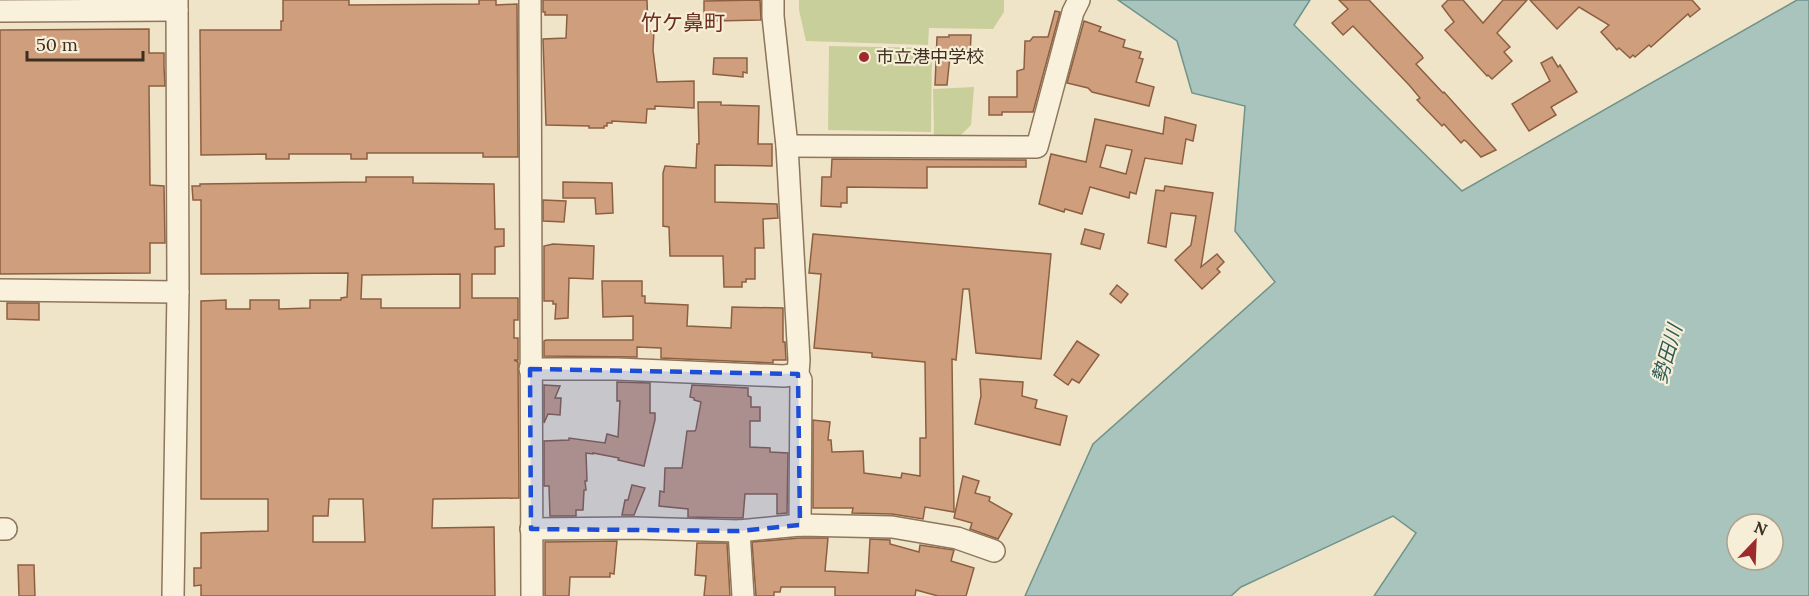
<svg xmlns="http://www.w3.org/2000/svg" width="1809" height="596" font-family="Lora,'Noto Sans JP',serif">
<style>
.green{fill:#c9cf9b}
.water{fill:#a9c4bc;stroke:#6f938a;stroke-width:1.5;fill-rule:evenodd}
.building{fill:#cf9f7d;stroke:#8d5f41;stroke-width:1.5;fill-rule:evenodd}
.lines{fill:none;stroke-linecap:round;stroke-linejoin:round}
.minor-casing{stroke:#8d765c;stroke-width:24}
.minor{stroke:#faf1dc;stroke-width:21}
.marked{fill:#1d4ed8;fill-opacity:0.2;stroke:#1d4ed8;stroke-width:4.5;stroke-dasharray:12 8;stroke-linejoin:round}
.poi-dot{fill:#9e2a2b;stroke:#f7eed8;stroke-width:2}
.labels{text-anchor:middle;stroke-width:4.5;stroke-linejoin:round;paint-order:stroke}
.poi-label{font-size:18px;fill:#3d2e20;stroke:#f7eed8;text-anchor:start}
.water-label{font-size:20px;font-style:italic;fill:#2f5d5a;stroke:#f7eed8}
.quarter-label{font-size:21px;fill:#6b2e1e;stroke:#f7eed8}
</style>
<rect width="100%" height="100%" fill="#f0e4c8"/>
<g class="green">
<polygon points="799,0 1004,0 1004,12 993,29 929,28 928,45 806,41 799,10"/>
<polygon points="829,46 932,48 931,132 828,130"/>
<polygon points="974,87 971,125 960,136 934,136 933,89"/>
</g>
<path class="water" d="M1118,0H1310L1294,25L1462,191L1797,0H1809V596H1374L1416,533L1393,516L1241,587L1231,596H1025L1093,444L1275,282L1235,231L1245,106L1192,93L1177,41ZM1737,524H1773V560H1737Z"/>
<g class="building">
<polygon points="283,0 349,0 349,5 479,4 479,0 496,0 496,5 517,4 518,157 483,157 483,153 367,153 367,159 351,159 351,154 289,154 289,159 266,159 266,154 201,155 200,30 281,30 281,21 283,21"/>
<polygon points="543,0 647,0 648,31 654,31 653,50 657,82 694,81 694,108 655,106 655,109 647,109 646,123 612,121 612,123 607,123 607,126 604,126 604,128 589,128 589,126 546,125 543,39 566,38 567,15 545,15 545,12 543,12"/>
<polygon points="760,0 761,20 714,21 715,19 704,19 704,1"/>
<polygon points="1339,0 1369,0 1422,56 1423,58 1416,64 1443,93 1444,92 1496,150 1481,157 1467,142 1464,140 1461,143 1444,124 1442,126 1417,100 1420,98 1410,86 1353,26 1343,35 1332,23 1348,9"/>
<polygon points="1448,0 1463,0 1483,23 1503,0 1527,0 1497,33 1510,47 1504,52 1512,61 1492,79 1488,75 1487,76 1445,30 1454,22 1442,6"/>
<polygon points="1530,0 1692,0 1700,9 1690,17 1688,14 1651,47 1649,45 1635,57 1633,55 1630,58 1619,48 1617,50 1601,32 1609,25 1579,7 1557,29"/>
<polygon points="1055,11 1060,12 1033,112 1002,112 1002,115 989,115 989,97 1017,97 1017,71 1024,69 1025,41 1030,41 1033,37 1048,37"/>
<polygon points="1084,21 1101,27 1099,31 1125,40 1123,47 1141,52 1139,58 1143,59 1136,82 1154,87 1149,106 1092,92 1088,88 1067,83"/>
<polygon points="149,29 149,53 164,53 164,67 165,86 149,86 150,185 164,186 165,243 150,243 150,273 0,274 0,30"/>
<polygon points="949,35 971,35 970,55 950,56 947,85 935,85 937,37 949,37"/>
<polygon points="1552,57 1558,67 1560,65 1577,92 1551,107 1556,115 1529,131 1512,104 1550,81 1541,63"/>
<polygon points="714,58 747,58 747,73 743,72 743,77 713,74"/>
<polygon points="698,102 721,102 721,105 759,106 758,144 772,144 772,166 715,165 715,202 777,204 778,218 763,219 764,248 755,248 755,279 746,279 746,282 742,282 742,287 724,287 723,256 670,256 669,227 663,226 663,173 665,166 696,168 697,144 699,144"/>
<path d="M1165,117L1196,125L1193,141L1186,139L1182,164L1145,158L1136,194L1130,192L1129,198L1090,187L1082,214L1065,209L1064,212L1039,204L1051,154L1086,162L1095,119L1163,134ZM1106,145L1132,150L1126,174L1100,167Z"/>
<polygon points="832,159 1026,160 1026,167 927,167 927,188 847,187 847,203 841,203 841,207 821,206 822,177 831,177"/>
<path d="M366,177H413V183L494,184L495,229H504V246L495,247V274H472V298H518V320H514V338H518V360H514L518,362L519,498L433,499L432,528L494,527L495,596H201V585L194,586V568H201V533L268,531V499H201V301L226,300V309H250V300H279V309L310,308V300H341V298L347,297L348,273L201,274V200H193L192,186H200V184L366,182ZM460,274V308H381V299H361L362,275ZM329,499H363L365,542H313V516H328Z"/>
<polygon points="563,182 612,183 613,213 596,214 595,198 563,198"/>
<polygon points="1165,186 1213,193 1201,267 1217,254 1224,262 1217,269 1220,272 1202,289 1175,260 1191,245 1196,216 1171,213 1166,247 1148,243 1156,190 1164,191"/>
<polygon points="543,200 566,201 564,222 543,221"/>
<polygon points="1085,229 1104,234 1100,249 1081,244"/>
<polygon points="813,234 1051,254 1041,359 976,353 969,289 963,289 956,360 952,359 954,512 925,507 923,519 892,514 852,513 853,508 813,508 813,420 830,422 828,440 831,440 832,452 863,451 864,473 901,478 902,473 920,476 920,438 926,438 925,362 872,357 872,353 814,348 821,274 809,273"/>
<polygon points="553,244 594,246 593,279 569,278 568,318 555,319 556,304 553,304 553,301 544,301 544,246"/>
<polygon points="602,281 642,281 642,296 645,296 645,303 688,305 687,326 731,328 732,307 783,308 783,342 785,342 786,360 773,360 773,363 661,358 661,348 637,347 637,357 544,356 544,341 546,340 633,340 633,316 603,317"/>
<polygon points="1117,285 1128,294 1121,303 1110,294"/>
<polygon points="7,303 39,303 39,320 7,319"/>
<polygon points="1077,341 1099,355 1079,383 1072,379 1068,385 1054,375"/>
<polygon points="980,379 1023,382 1022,396 1037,400 1035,408 1067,416 1060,445 975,424 981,396"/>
<polygon points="617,382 650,383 650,413 655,413 655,420 644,466 618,460 619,458 593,453 593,454 586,453 587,481 585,481 586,490 584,490 583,510 576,510 576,516 550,516 549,486 544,486 544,441 569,440 569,438 605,443 607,434 618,437 620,401 617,401"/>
<polygon points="544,385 560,386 555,398 561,398 560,415 548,414 544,423"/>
<polygon points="692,385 748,388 748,396 751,397 751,407 760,407 760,421 750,421 750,447 770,448 770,452 788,453 787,513 777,514 777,494 745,494 743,518 739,518 688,517 688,509 659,506 660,491 664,492 665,468 682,468 687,431 695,431 696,429 701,402 694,400 694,398 690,397"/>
<polygon points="963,476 979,481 975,493 990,497 989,501 1012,514 998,539 970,529 972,523 954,518"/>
<polygon points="632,485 645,488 634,515 622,515 625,500 628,500"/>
<polygon points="800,538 828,538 825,571 868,573 870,539 890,540 890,544 919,552 920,545 954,550 951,561 974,568 966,596 938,596 916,590 915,596 835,596 835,587 781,587 780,592 774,592 774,596 756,596 752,542"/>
<polygon points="617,541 614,574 610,573 610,577 570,577 569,596 545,596 545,542"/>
<polygon points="697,543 727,543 730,596 704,596 706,576 695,575"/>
<polygon points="18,565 34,565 35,596 19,596"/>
</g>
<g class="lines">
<defs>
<g id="minor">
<polyline points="530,0 532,596"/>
<polyline points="773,0 773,16 787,146 799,360 798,374 801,380 800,525"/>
<polyline points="0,11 177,10"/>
<polyline points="787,146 1037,147 1073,12 1079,0"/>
<polyline points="0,290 178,292"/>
<polyline points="530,369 617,369 784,376 798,374"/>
<polyline points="0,529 6,529"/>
<polyline points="531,529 635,528 739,531 800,525 892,527 957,538 994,551"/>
<polyline points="739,531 743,596"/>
<polyline points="173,596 178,292 177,0"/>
</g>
</defs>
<use href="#minor" class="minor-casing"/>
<use href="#minor" class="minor"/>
</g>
<path class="marked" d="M530,369L798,374L800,525L739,531L531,529Z"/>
<circle class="poi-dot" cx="864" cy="57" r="6"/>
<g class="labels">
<g class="poi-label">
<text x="876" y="63">市立港中学校</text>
</g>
<g class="water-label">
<text transform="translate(1667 354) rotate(-74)" y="7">勢田川</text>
</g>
<g class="quarter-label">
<text x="683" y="30">竹ケ鼻町</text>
</g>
</g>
<g transform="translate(1755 542) rotate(23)"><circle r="28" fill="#f7eed8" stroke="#ada18e" stroke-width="1.5"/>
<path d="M0-4.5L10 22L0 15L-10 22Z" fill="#9e2a2b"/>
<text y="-9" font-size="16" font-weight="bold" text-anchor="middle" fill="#3d2e20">N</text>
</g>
<path d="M27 51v9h116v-9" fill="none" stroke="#3d2e20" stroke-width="3"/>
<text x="36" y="51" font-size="18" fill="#3d2e20" stroke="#f7eed8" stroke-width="4.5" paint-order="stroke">50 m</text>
</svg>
